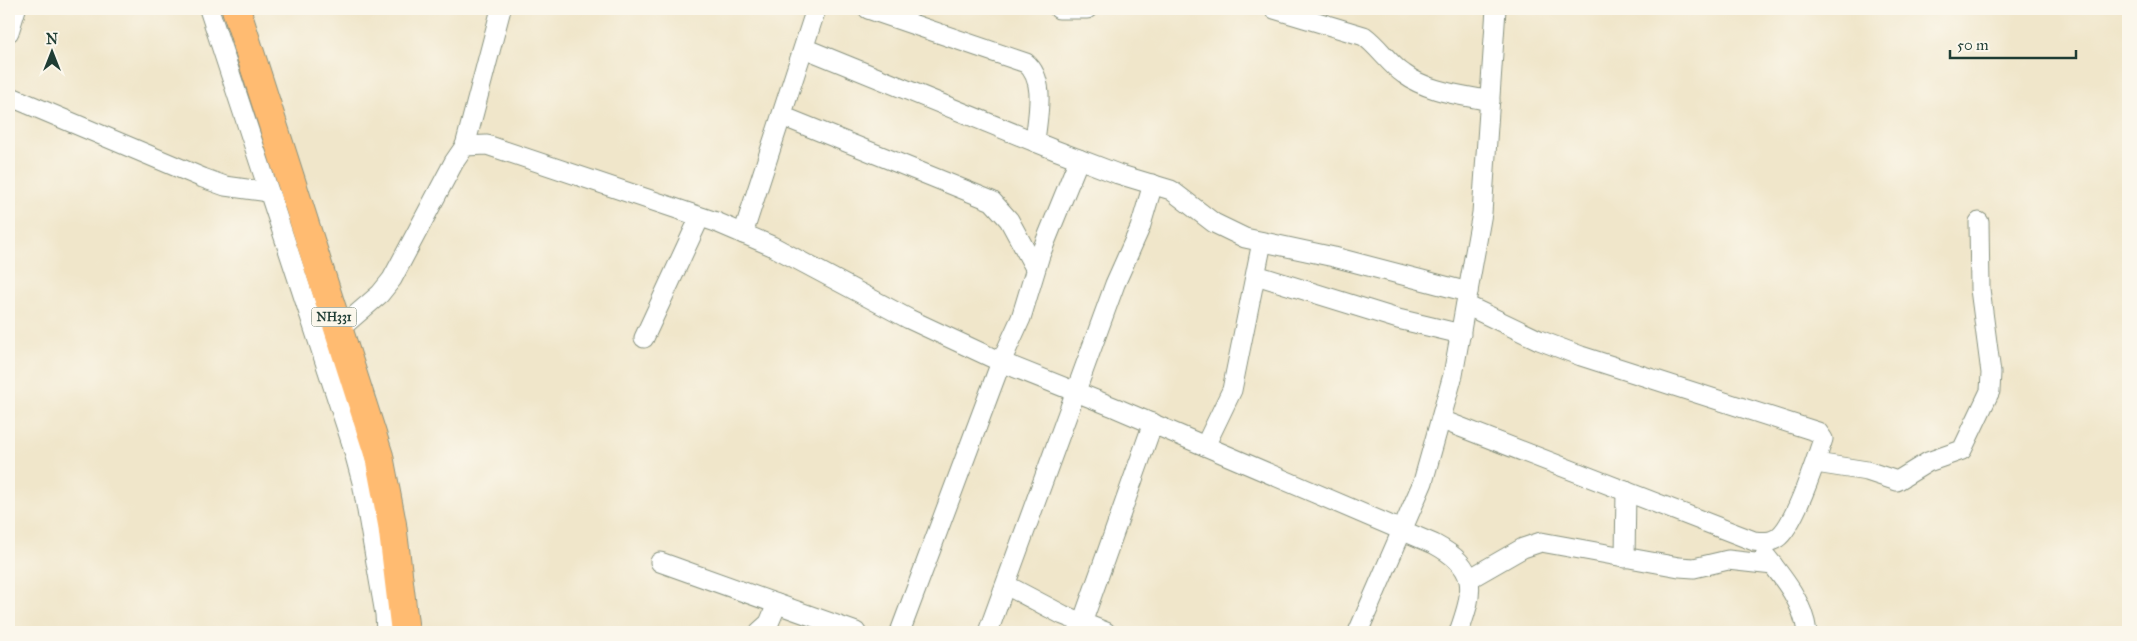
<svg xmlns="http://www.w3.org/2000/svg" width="2137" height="641" font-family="'IM FELL Great Primer',serif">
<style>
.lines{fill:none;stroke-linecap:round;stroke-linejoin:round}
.minor-casing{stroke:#88927f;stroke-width:21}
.highway-casing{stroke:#88927f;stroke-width:30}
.minor{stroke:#fff;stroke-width:19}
.highway{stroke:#ffbb71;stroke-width:28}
.labels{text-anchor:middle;stroke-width:4.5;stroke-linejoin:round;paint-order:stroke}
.shield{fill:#fbf7ec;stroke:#61756b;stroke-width:1}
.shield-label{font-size:12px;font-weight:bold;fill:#1f3d34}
</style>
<rect width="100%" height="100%" fill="#fbf7ec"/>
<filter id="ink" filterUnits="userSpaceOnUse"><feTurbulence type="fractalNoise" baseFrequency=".02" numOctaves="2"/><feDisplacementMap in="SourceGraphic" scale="10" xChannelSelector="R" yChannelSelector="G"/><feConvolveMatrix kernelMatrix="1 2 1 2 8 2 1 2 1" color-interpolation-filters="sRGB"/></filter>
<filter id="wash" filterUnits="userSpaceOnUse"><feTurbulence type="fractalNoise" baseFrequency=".0096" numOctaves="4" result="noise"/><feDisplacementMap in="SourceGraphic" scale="20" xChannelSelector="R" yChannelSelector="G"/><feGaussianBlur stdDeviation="1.12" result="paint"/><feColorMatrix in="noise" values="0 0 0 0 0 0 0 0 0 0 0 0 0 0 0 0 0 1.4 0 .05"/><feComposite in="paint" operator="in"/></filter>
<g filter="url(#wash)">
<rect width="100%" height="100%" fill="#f0e6ca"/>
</g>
<g filter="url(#ink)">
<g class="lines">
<defs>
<g id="minor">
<polyline points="209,9 351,441 362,482 385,614 386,632"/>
<path d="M868,9L1026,63C1047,81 1037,117 1035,142"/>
<polyline points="1059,9 1087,9"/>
<path d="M1274,9L1364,36C1379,47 1389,64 1404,74C1428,92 1462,95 1490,101"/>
<polyline points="9,32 16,9"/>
<polyline points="804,48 1055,150 1118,174 1171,190 1214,223 1245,238 1334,257 1468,292"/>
<polyline points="9,96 203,178 225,186 269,192"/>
<polyline points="782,116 992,201 1009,220 1035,268"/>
<polyline points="465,146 501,9"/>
<polyline points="743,234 816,9"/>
<polyline points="1256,275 1398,319 1461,334"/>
<path d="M343,326L380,294L392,279L454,162L465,146L487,145L716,222L772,246L909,319L1001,362L1116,408L1434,544C1479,568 1474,589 1459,632"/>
<polyline points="644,338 700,217"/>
<path d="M1442,420L1754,541C1762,542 1770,543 1777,538C1794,527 1816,460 1823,439L1818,432L1581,356L1539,340L1466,305"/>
<polyline points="1205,446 1232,390 1262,242"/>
<polyline points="1816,463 1867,471 1897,481 1928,462 1962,450 1990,391 1991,373 1980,289 1979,222"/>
<path d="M1765,555C1784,579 1803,602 1807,632"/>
<polyline points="1625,558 1626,491"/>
<polyline points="660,562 856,632"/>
<polyline points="1469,579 1523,548 1541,542 1679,567 1694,568 1728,560 1773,565"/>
<polyline points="1006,585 1063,615 1106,632"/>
<polyline points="1082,623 1153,423"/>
<polyline points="759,632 769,623 777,604"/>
<polyline points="900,632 1001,362 1021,318 1040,255 1079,159"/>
<polyline points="988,632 1115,284 1140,228 1153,184"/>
<polyline points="1358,632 1423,482 1453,375 1482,213 1496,9"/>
</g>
<polyline id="highway" points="236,9 379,456 392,524 405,632"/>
</defs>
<use href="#minor" class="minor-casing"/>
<use href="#highway" class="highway-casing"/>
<use href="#minor" class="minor"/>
<use href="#highway" class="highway"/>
</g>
</g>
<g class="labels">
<rect class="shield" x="311.5" y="307.5" width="45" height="19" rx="4"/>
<g class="shield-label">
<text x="334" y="321">NH331</text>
</g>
</g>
<rect width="2137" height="641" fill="none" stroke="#fbf7ec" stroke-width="30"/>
<g transform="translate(52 52)" stroke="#fbf7ec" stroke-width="4" paint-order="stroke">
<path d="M0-4L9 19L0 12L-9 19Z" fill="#1f3d34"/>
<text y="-8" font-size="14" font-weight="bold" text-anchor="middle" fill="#1f3d34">N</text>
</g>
<path d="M1950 50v8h126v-8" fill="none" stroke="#1f3d34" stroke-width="2.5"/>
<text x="1957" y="50" font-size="15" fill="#1f3d34" stroke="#fbf7ec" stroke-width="4" paint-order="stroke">50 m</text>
</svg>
